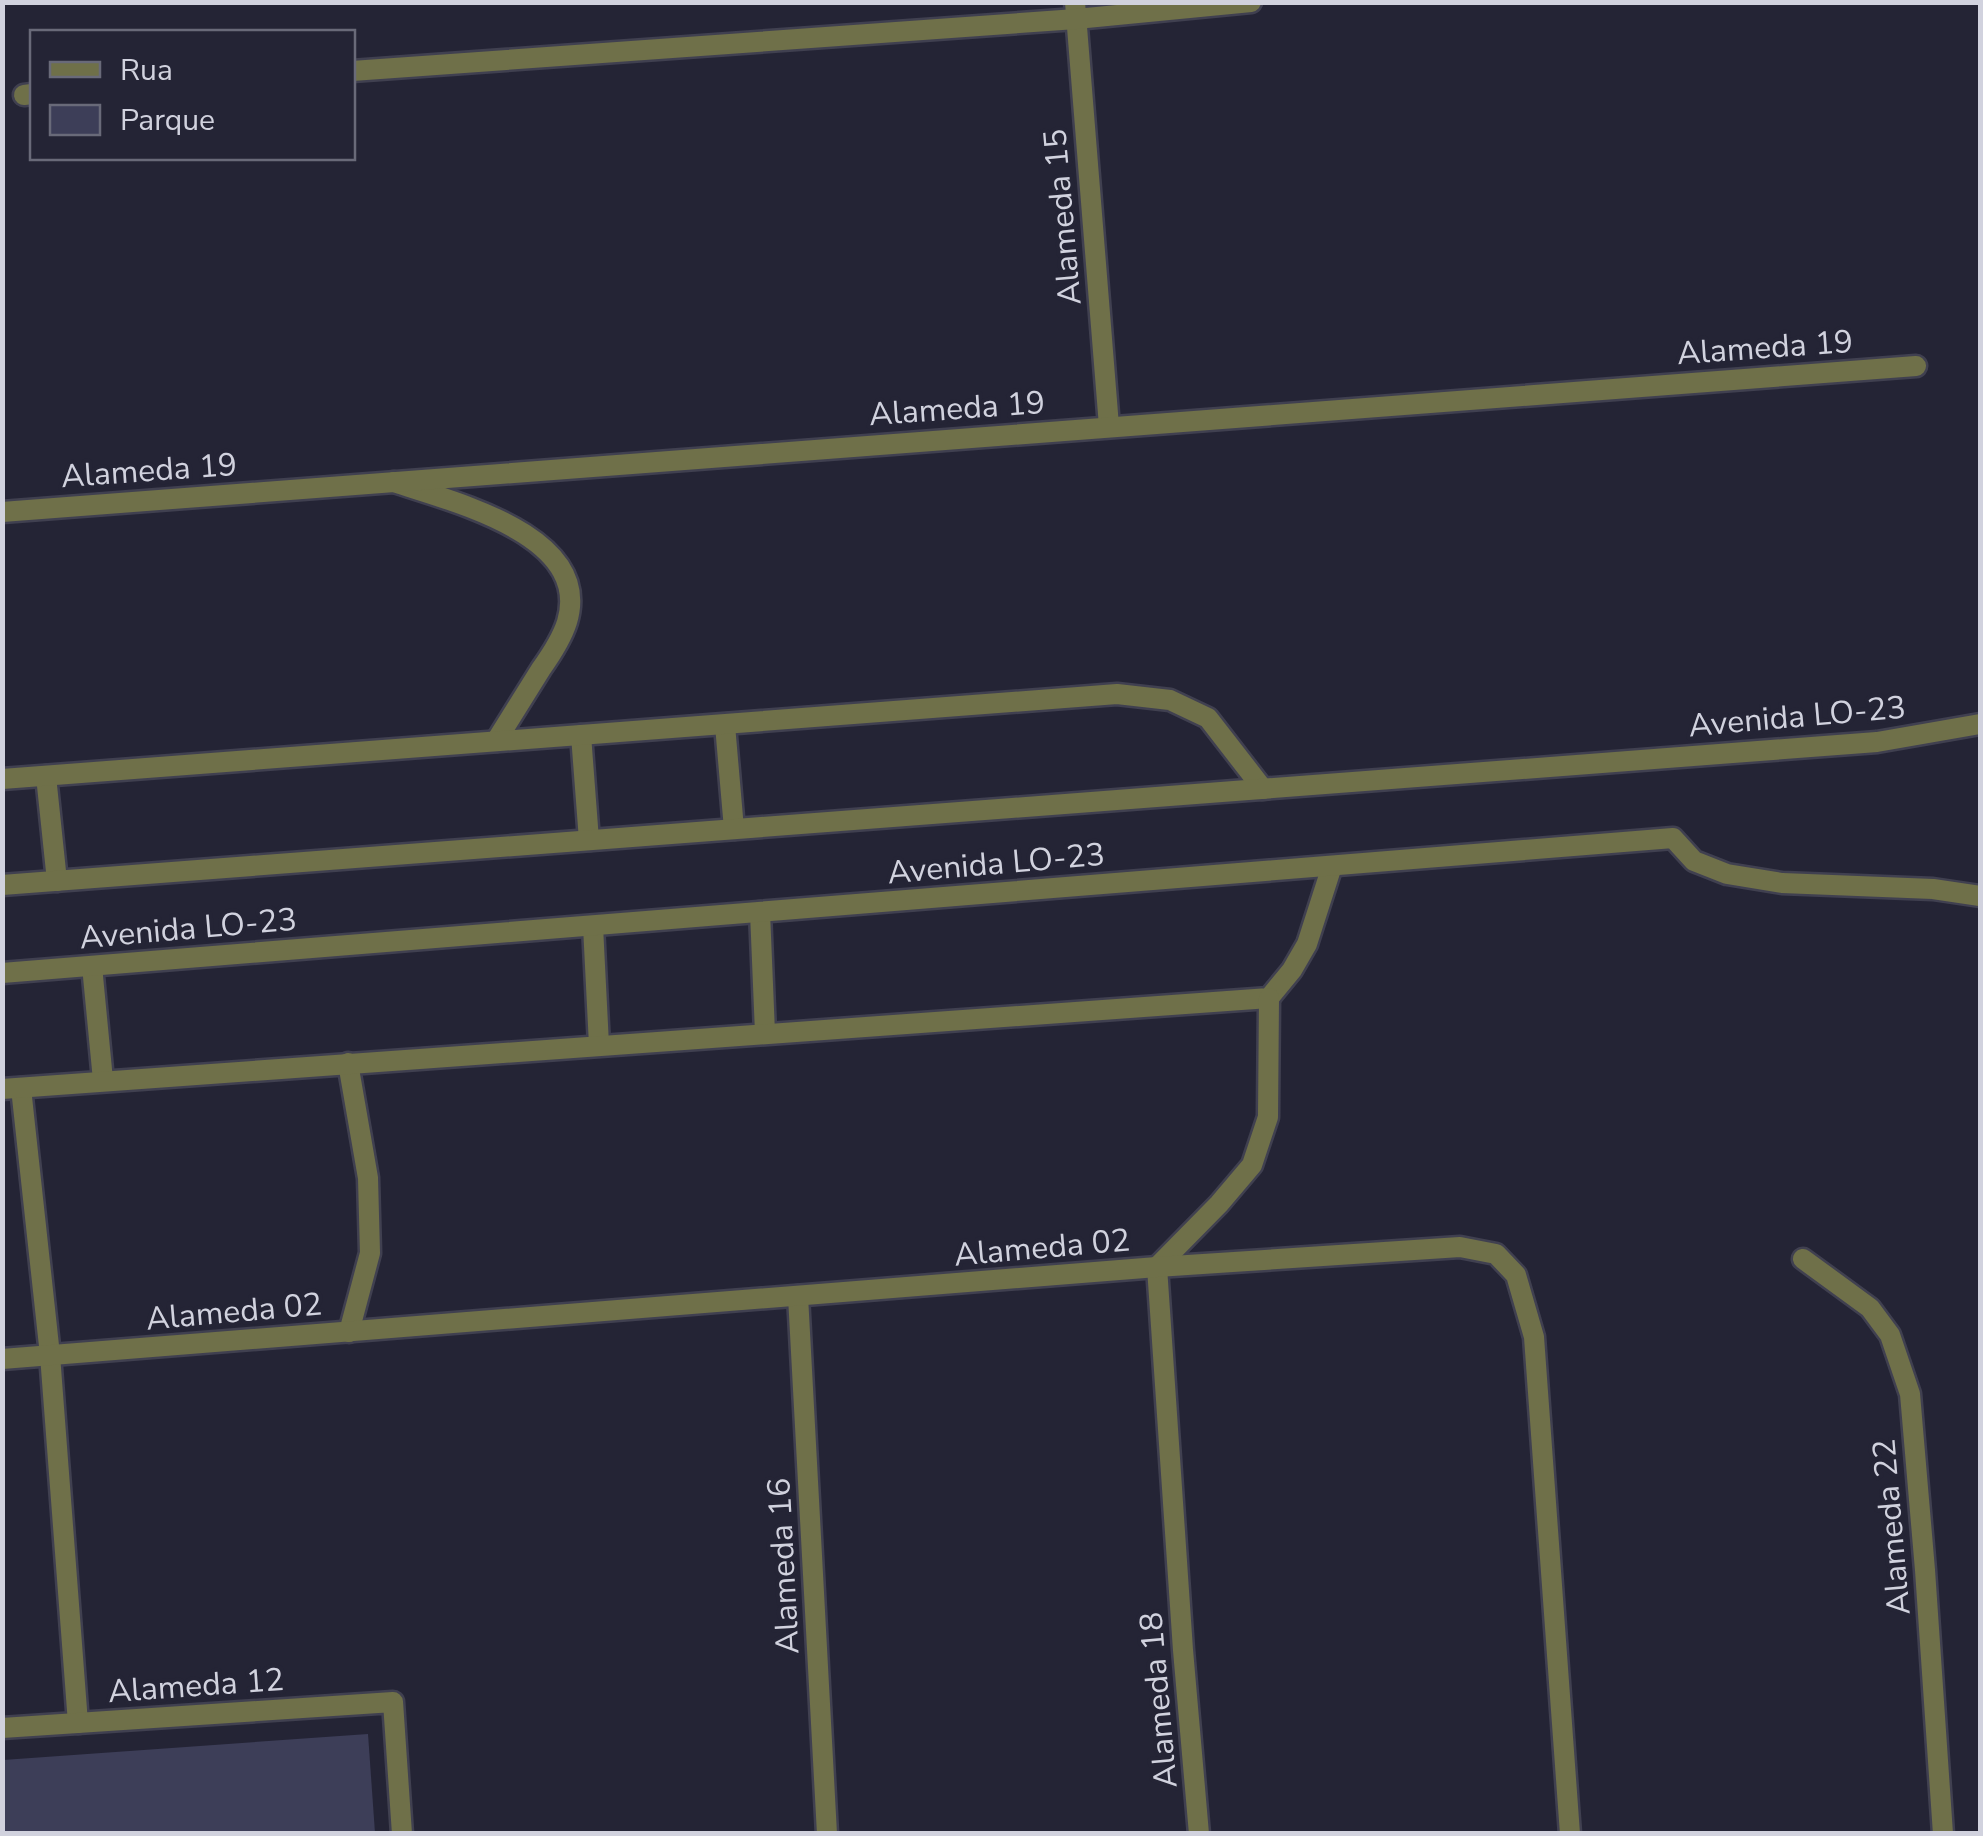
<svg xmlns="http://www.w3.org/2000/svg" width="1983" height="1836" font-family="'Nunito Sans',sans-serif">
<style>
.green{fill:#3d3e58}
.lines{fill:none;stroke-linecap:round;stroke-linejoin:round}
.service-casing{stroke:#404050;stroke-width:25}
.minor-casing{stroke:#404050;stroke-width:25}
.tertiary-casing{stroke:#404050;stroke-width:25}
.service{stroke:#6f7049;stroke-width:20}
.minor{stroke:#6f7049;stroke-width:20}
.tertiary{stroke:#6f7049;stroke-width:20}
.labels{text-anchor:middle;stroke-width:8;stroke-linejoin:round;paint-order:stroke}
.street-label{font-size:32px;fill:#d1d2de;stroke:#242435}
</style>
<rect width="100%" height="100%" fill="#242435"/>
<polygon class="green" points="368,1734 375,1833 3,1833 3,1760"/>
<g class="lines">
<defs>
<g id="service">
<path d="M394,482C453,502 593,535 567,622C562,638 551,655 541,669C526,693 511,717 496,741"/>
<polyline points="725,725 734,829"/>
<polyline points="581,735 589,840"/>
<polyline points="46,776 57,881"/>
<polyline points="2,779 1117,694 1170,700 1208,718 1263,789"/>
<polyline points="760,912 765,1033"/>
<polyline points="593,926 599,1045"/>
<polyline points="92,966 103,1080"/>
<polyline points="348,1063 368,1178 370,1253 349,1332"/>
<polyline points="21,1088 50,1355"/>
<polyline points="2,1089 1269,998 1292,970 1307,944 1332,866"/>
<polyline points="1157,1267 1219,1204 1252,1165 1268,1117 1269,998"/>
</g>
<g id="minor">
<polyline points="1075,2 1109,426"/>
<polyline points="352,71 1076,19 1251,2"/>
<polyline points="24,95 32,94"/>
<polyline points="2,512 1916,366"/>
<polyline points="1803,1259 1870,1308 1890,1335 1910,1394 1925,1570 1943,1834"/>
<polyline points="1157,1267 1183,1650 1199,1834"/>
<polyline points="798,1296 827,1834"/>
<polyline points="50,1355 78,1723"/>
<polyline points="2,1359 1157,1267 1460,1247 1496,1254 1516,1275 1534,1337 1570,1834"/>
<polyline points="2,1728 393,1702 402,1834"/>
</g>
<g id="tertiary">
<polyline points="2,885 1877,742 1980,724"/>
<polyline points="2,973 1673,838 1694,861 1727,874 1782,883 1933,889 1980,896"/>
</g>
</defs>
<use href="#service" class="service-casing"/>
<use href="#minor" class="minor-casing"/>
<use href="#tertiary" class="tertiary-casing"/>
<use href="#service" class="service"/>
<use href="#minor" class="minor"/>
<use href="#tertiary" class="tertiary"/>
</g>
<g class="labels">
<g class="street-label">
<text transform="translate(1062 217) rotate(-95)" y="11">Alameda 15</text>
<text transform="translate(1765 347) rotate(-4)" y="11">Alameda 19</text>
<text transform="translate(957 408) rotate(-4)" y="11">Alameda 19</text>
<text transform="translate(149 470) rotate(-4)" y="11">Alameda 19</text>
<text transform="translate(1797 716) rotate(-5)" y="11">Avenida LO-23</text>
<text transform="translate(996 863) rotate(-5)" y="11">Avenida LO-23</text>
<text transform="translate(188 928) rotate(-5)" y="11">Avenida LO-23</text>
<text transform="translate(1042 1247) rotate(-5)" y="11">Alameda 02</text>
<text transform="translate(234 1311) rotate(-5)" y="11">Alameda 02</text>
<text transform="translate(1891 1527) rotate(-95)" y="11">Alameda 22</text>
<text transform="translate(783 1566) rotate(-93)" y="11">Alameda 16</text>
<text transform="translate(196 1685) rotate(-4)" y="11">Alameda 12</text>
<text transform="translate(1158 1700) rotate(-95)" y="11">Alameda 18</text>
</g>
</g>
<rect width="1983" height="1836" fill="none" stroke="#d1d2de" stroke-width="10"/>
<rect x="30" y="30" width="325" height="130" fill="#242435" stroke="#696a79" stroke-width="2.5"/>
<rect x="50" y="62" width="50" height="15" fill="#6f7049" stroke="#696a79" stroke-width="2.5"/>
<text x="120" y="80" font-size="30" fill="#d1d2de">Rua</text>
<rect x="50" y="105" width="50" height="30" fill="#3d3e58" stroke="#696a79" stroke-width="2.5"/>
<text x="120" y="130" font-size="30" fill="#d1d2de">Parque</text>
</svg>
